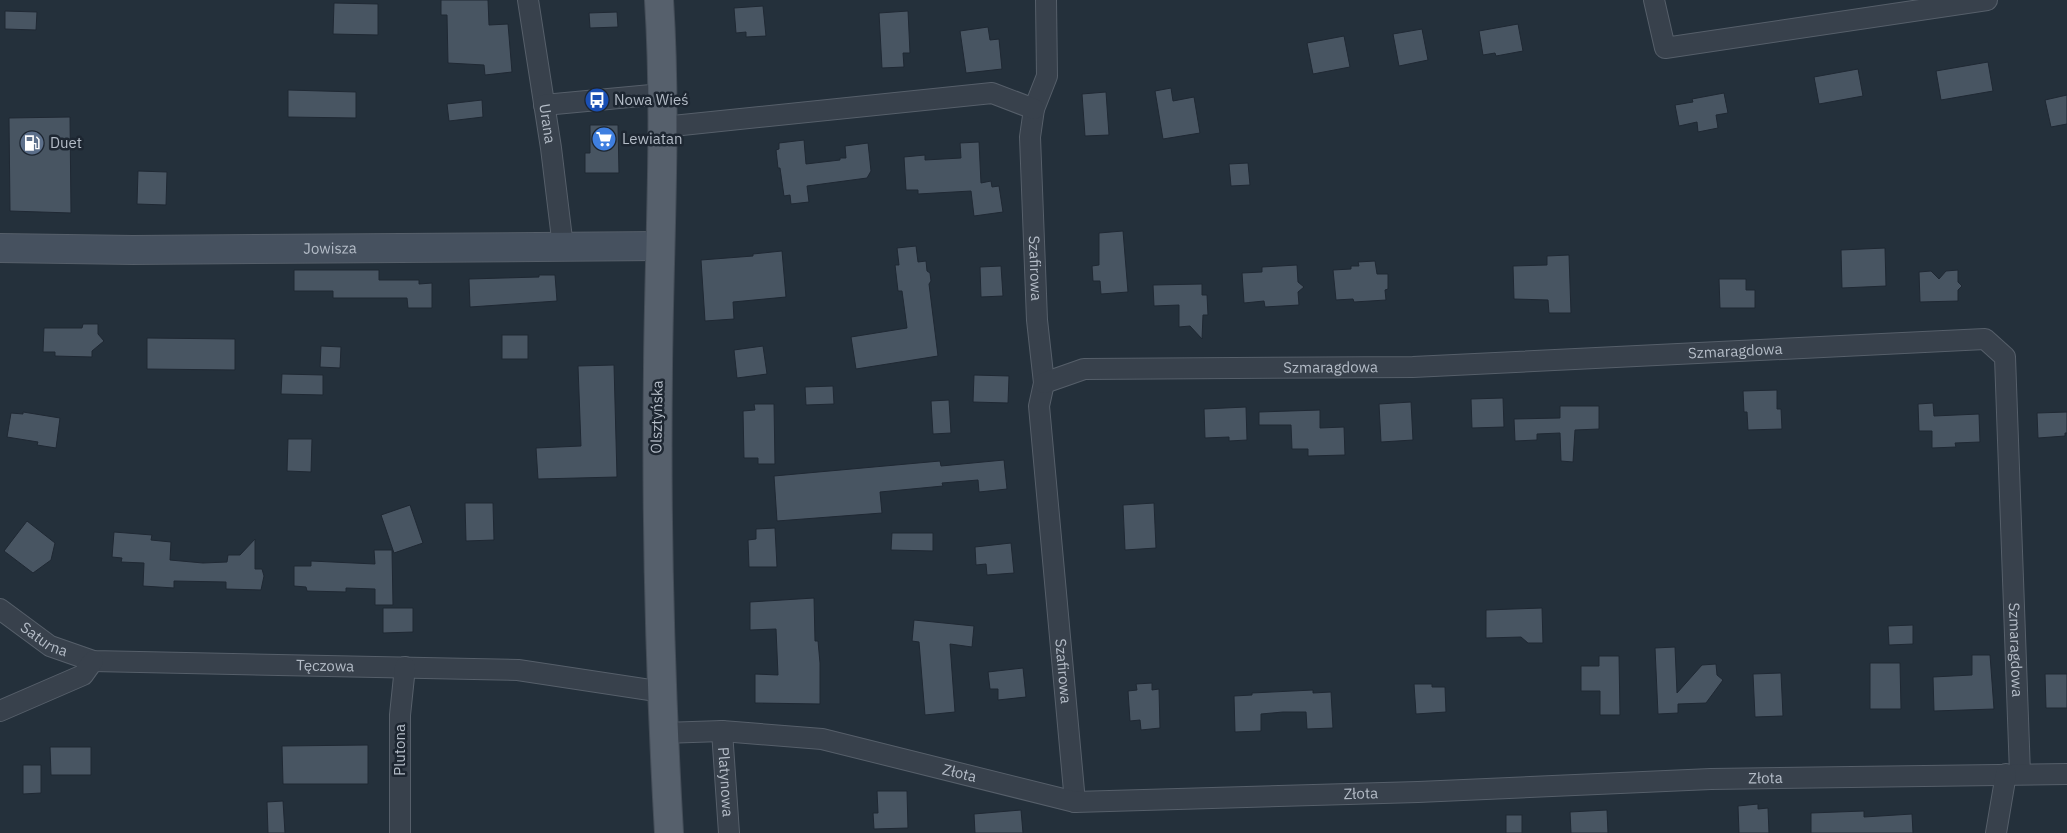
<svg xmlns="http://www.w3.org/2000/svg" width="2067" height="833" font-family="'IBM Plex Sans',sans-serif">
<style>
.building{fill:#485562;stroke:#1f2833}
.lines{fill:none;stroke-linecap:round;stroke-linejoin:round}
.street-casing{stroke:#565f6a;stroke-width:22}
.secondary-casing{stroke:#565f6a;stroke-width:30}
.primary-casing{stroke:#444d58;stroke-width:30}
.street{stroke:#38414c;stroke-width:20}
.secondary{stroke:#46515f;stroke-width:28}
.primary{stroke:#56606c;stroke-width:28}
.labels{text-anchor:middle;stroke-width:5;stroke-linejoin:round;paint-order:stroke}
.poi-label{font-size:15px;fill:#b4bcc7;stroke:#1d2631;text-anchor:start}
.street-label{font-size:15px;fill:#b4bcc7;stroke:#1d2631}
</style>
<rect width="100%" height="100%" fill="#24303b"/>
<g class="building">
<polygon points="441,0 488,0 489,25 508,24 512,72 485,75 484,65 448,63 447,15 441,15"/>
<polygon points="334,3 378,4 378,35 333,34"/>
<polygon points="763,6 766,36 746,37 746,32 736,33 734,8"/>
<polygon points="5,11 37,12 36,30 5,29"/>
<polygon points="908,11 910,53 903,53 904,67 882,68 879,13"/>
<polygon points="617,12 618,27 590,28 589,13"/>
<polygon points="1518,24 1523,51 1496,56 1495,53 1483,55 1479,31"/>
<polygon points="988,27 990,40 999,39 1002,69 966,73 960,31"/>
<polygon points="1422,29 1428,60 1399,66 1393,34"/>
<polygon points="1344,36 1350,67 1313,74 1307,43"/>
<polygon points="1988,62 1993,91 1941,100 1936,71"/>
<polygon points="1858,69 1863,96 1819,104 1814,77"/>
<polygon points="1171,88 1173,101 1194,97 1200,133 1163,139 1155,91"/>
<polygon points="288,90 356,92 356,118 288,117"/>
<polygon points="1106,92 1109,135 1085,136 1082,94"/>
<polygon points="1724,93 1728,113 1716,115 1718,128 1698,132 1697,122 1679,126 1675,105 1693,102 1692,99"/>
<polygon points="2067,95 2067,124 2051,127 2045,100"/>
<polygon points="482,100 483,117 449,121 447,104"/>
<polygon points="70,117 71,213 10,211 9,118"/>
<polygon points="590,125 618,125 619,173 585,173 585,153 590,153"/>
<polygon points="804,140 806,164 840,160 840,158 846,158 845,146 868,143 871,171 867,178 807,186 809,202 791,204 790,195 784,196 780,168 778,168 776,150 779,149 779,143"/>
<polygon points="979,142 981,183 991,181 992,187 999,186 1003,212 974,216 971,191 918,194 918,190 906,190 904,157 925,155 925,160 961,158 960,143"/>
<polygon points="1248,163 1250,185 1231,186 1229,164"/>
<polygon points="138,171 167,172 166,205 137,204"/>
<polygon points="1123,231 1128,292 1101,294 1100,281 1093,281 1092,266 1099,265 1099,233"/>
<polygon points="916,246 918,262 926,261 927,271 930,273 931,281 929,284 938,356 856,369 851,337 907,328 902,291 898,291 895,265 899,265 897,248"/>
<polygon points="1885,248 1886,286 1842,288 1841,250"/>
<polygon points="782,251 786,297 733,302 734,319 705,321 701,260 753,256 753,254"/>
<polygon points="1569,255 1571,313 1549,313 1548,300 1514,299 1513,266 1547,265 1547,256"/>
<polygon points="1375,261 1377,274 1388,274 1388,289 1385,290 1386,300 1354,302 1353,299 1336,300 1333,270 1351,269 1351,266 1359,266 1358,262"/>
<polygon points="1297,265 1298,282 1304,287 1298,292 1299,305 1265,307 1264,301 1244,303 1242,273 1262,272 1262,267"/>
<polygon points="1001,266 1003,296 981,297 980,267"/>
<polygon points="294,270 379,270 379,280 419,280 419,284 432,283 432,308 408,308 407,298 333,298 333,291 294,291"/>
<polygon points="1958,270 1958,282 1962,286 1958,290 1958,301 1920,302 1919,272 1931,271 1939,279 1946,271"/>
<polygon points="539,275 555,275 557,301 470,307 469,279 539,277"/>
<polygon points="1719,279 1746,279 1746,290 1755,290 1755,308 1720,308"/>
<polygon points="1202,284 1202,295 1207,295 1208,315 1203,315 1202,339 1190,326 1179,327 1179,305 1154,306 1153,285"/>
<polygon points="83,324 98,324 98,334 104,341 92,351 92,357 55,356 55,352 43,352 44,328 82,328"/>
<rect x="502" y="335" width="26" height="24"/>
<polygon points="147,338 235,339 235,370 147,369"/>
<polygon points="321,346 341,347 340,368 320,367"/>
<polygon points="763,346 767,374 737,378 734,350"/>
<polygon points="614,365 617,477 538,479 536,448 581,446 578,366"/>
<polygon points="282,374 323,375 323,395 281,394"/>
<polygon points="974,375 1009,376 1008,403 973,402"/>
<polygon points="833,386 834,404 806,405 805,387"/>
<polygon points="1777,390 1777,409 1781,409 1782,429 1748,430 1747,412 1744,412 1743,391"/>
<polygon points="1503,398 1504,427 1472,428 1471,399"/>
<polygon points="949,400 951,433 933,434 931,401"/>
<polygon points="1411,402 1413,440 1381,442 1379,404"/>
<polygon points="1933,403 1934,416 1979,414 1980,442 1955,443 1956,447 1932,448 1932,431 1919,431 1918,404"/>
<polygon points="754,404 774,404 775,464 758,464 758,458 744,458 743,411 755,410"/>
<polygon points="1560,406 1599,406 1599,429 1575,430 1573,462 1561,461 1560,433 1537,434 1537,440 1515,441 1514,419 1560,418"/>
<polygon points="1246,407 1247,440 1229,441 1229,437 1205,438 1204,409"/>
<polygon points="1320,410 1320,428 1344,427 1345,455 1308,456 1308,449 1292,449 1291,425 1259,425 1259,412"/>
<polygon points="23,412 60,418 56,448 37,445 38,442 7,437 11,413 23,414"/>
<polygon points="2067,412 2067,433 2065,433 2065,436 2038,438 2037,413"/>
<polygon points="288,439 312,439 311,472 287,471"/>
<polygon points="1004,460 1007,489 979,492 978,480 942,483 943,486 880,492 882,513 777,521 774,476 940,461 941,466"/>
<polygon points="465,503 493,503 494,540 466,541"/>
<polygon points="1154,503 1156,548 1125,550 1123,505"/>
<polygon points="410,505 423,543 394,553 381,515"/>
<polygon points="27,521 55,543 51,560 33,573 4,551"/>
<polygon points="775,528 777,567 749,567 748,540 756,539 756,529"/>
<polygon points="114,532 152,535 151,540 171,542 170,560 203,563 227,562 228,555 240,555 255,539 255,569 262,569 264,576 261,590 226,589 226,582 174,581 174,588 143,586 144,563 121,562 122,558 112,557"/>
<polygon points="892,533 933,533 933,551 891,550"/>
<polygon points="1011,543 1014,573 987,575 986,564 976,565 975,547"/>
<polygon points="374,550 392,550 393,605 375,605 375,589 346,588 346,592 307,591 306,587 294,586 294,566 311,566 311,561 375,564"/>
<polygon points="814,598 815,641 818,641 820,663 820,704 755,703 755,674 778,675 776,629 750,630 750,602"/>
<polygon points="383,608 413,608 413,632 383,633"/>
<polygon points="1542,608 1543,643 1528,643 1521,637 1486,638 1486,610"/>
<polygon points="914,620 974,626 972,647 950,644 955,712 925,715 919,642 912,641"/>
<polygon points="1913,625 1913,644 1889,645 1888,626"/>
<polygon points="1675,647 1677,693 1702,665 1716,664 1717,675 1723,680 1706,703 1678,704 1678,713 1658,714 1655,648"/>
<polygon points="1972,655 1990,655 1994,709 1934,711 1933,677 1972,675"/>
<polygon points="1599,656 1619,656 1620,715 1600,715 1600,691 1581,691 1581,666 1599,666"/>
<polygon points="1870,663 1900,663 1901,709 1870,709"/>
<polygon points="1023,668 1026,697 998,700 998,689 990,689 988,672"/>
<polygon points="1781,673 1783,716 1755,717 1753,674"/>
<polygon points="2045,674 2067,674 2067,708 2046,708"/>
<polygon points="1152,683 1152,690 1159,689 1160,728 1141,730 1140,720 1130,721 1128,691 1137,690 1136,684"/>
<polygon points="1414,684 1432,684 1432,687 1445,687 1446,712 1416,714"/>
<polygon points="1313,690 1313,693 1331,692 1333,728 1307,729 1306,712 1283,712 1261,714 1261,731 1235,732 1234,696 1252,695 1252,693"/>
<polygon points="368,745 368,784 283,784 282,746"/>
<polygon points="50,747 91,747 91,775 51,775"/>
<polygon points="23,765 41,765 41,793 23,794"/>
<polygon points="877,791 907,791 908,828 874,829 873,813 878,813"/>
<polygon points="283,801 285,833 268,833 267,802"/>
<polygon points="1758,804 1758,809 1768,808 1769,833 1739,833 1738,806"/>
<polygon points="1021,810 1023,833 975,833 974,814"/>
<polygon points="1607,810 1608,833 1571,833 1570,812"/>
<polygon points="1864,811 1864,817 1912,814 1913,833 1811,833 1811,813"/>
<rect x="1506" y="815" width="16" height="18"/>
</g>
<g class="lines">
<defs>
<g id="street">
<path id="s1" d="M528,0L551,148L563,247"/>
<path id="s2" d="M1046,0L1047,76L1034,109L1030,137L1037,320L1044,383L1039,406L1075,802"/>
<polyline points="1654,0 1665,48 1987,0"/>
<polyline points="544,105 662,94"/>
<polyline points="663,127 992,93 1034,109"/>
<path id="s3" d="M1044,383L1084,369L1413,367L1985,339L2005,357L2020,774"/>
<path id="s4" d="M0,609L50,646L93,661L518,670L663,692"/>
<polyline points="0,711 83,675 93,661"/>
<path id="s5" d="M722,731L729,833"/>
<path id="s6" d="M663,733L722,731L822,739L1075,802L1418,792L1711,779L2067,774"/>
<polyline points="400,833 400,715 405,667"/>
<polyline points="1996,833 2006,774"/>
</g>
<g id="secondary">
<path id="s7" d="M0,248L133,250L659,246"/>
</g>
<path id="primary" d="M659,0C667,122 659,246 658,368C656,523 660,678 669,833"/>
</defs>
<use href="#street" class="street-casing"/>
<use href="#secondary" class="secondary-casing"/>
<use href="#primary" class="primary-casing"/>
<use href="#street" class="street"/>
<use href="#secondary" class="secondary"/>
<use href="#primary" class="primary"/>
</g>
<defs>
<symbol id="bus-disc" viewBox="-11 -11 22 22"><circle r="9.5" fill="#1a4fb4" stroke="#1d2631"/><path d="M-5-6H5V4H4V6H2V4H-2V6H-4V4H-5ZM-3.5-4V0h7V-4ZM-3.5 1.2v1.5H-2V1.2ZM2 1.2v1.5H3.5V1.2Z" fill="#fff"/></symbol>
<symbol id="supermarket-disc" viewBox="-11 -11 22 22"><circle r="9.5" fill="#3f7fe0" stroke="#1d2631"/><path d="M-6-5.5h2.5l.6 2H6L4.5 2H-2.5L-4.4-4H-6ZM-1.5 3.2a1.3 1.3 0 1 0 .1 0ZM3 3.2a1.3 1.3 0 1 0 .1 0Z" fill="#fff"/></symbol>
<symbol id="fuel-disc" viewBox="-11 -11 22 22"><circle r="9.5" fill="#5c6f8a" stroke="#1d2631"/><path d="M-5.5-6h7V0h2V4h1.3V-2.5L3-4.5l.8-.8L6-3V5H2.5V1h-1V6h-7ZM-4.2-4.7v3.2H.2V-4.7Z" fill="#fff"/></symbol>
</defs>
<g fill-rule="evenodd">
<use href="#bus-disc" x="583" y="86" width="28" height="28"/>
<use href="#supermarket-disc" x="590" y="125" width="28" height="28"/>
<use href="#fuel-disc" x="18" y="129" width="28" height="28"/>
</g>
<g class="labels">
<g class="poi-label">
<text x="614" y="105">Nowa Wieś</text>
<text x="622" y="144">Lewiatan</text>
<text x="50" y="148">Duet</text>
</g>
<g class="street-label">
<text dy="5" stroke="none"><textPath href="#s1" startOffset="125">Urana</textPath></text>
<text dy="5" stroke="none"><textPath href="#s7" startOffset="330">Jowisza</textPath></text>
<text dy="5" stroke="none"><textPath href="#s2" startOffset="271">Szafirowa</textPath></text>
<text dy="5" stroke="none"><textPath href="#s3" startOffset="694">Szmaragdowa</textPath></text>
<text dy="5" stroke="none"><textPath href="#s3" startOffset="289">Szmaragdowa</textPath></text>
<text transform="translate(657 417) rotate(-89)" y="5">Olsztyńska</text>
<text dy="5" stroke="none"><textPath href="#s4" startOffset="54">Saturna</textPath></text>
<text dy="5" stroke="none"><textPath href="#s3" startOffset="1264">Szmaragdowa</textPath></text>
<text dy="5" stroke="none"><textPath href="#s4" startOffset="340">Tęczowa</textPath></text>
<text dy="5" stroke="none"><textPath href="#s2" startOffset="676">Szafirowa</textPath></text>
<text transform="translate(400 750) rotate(-90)" y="5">Plutona</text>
<text dy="5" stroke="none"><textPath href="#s6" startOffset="301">Złota</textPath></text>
<text dy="5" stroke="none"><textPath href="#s6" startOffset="1111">Złota</textPath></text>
<text dy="5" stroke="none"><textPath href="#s5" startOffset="51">Platynowa</textPath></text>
<text dy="5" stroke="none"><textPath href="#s6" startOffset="706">Złota</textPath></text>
</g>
</g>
</svg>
